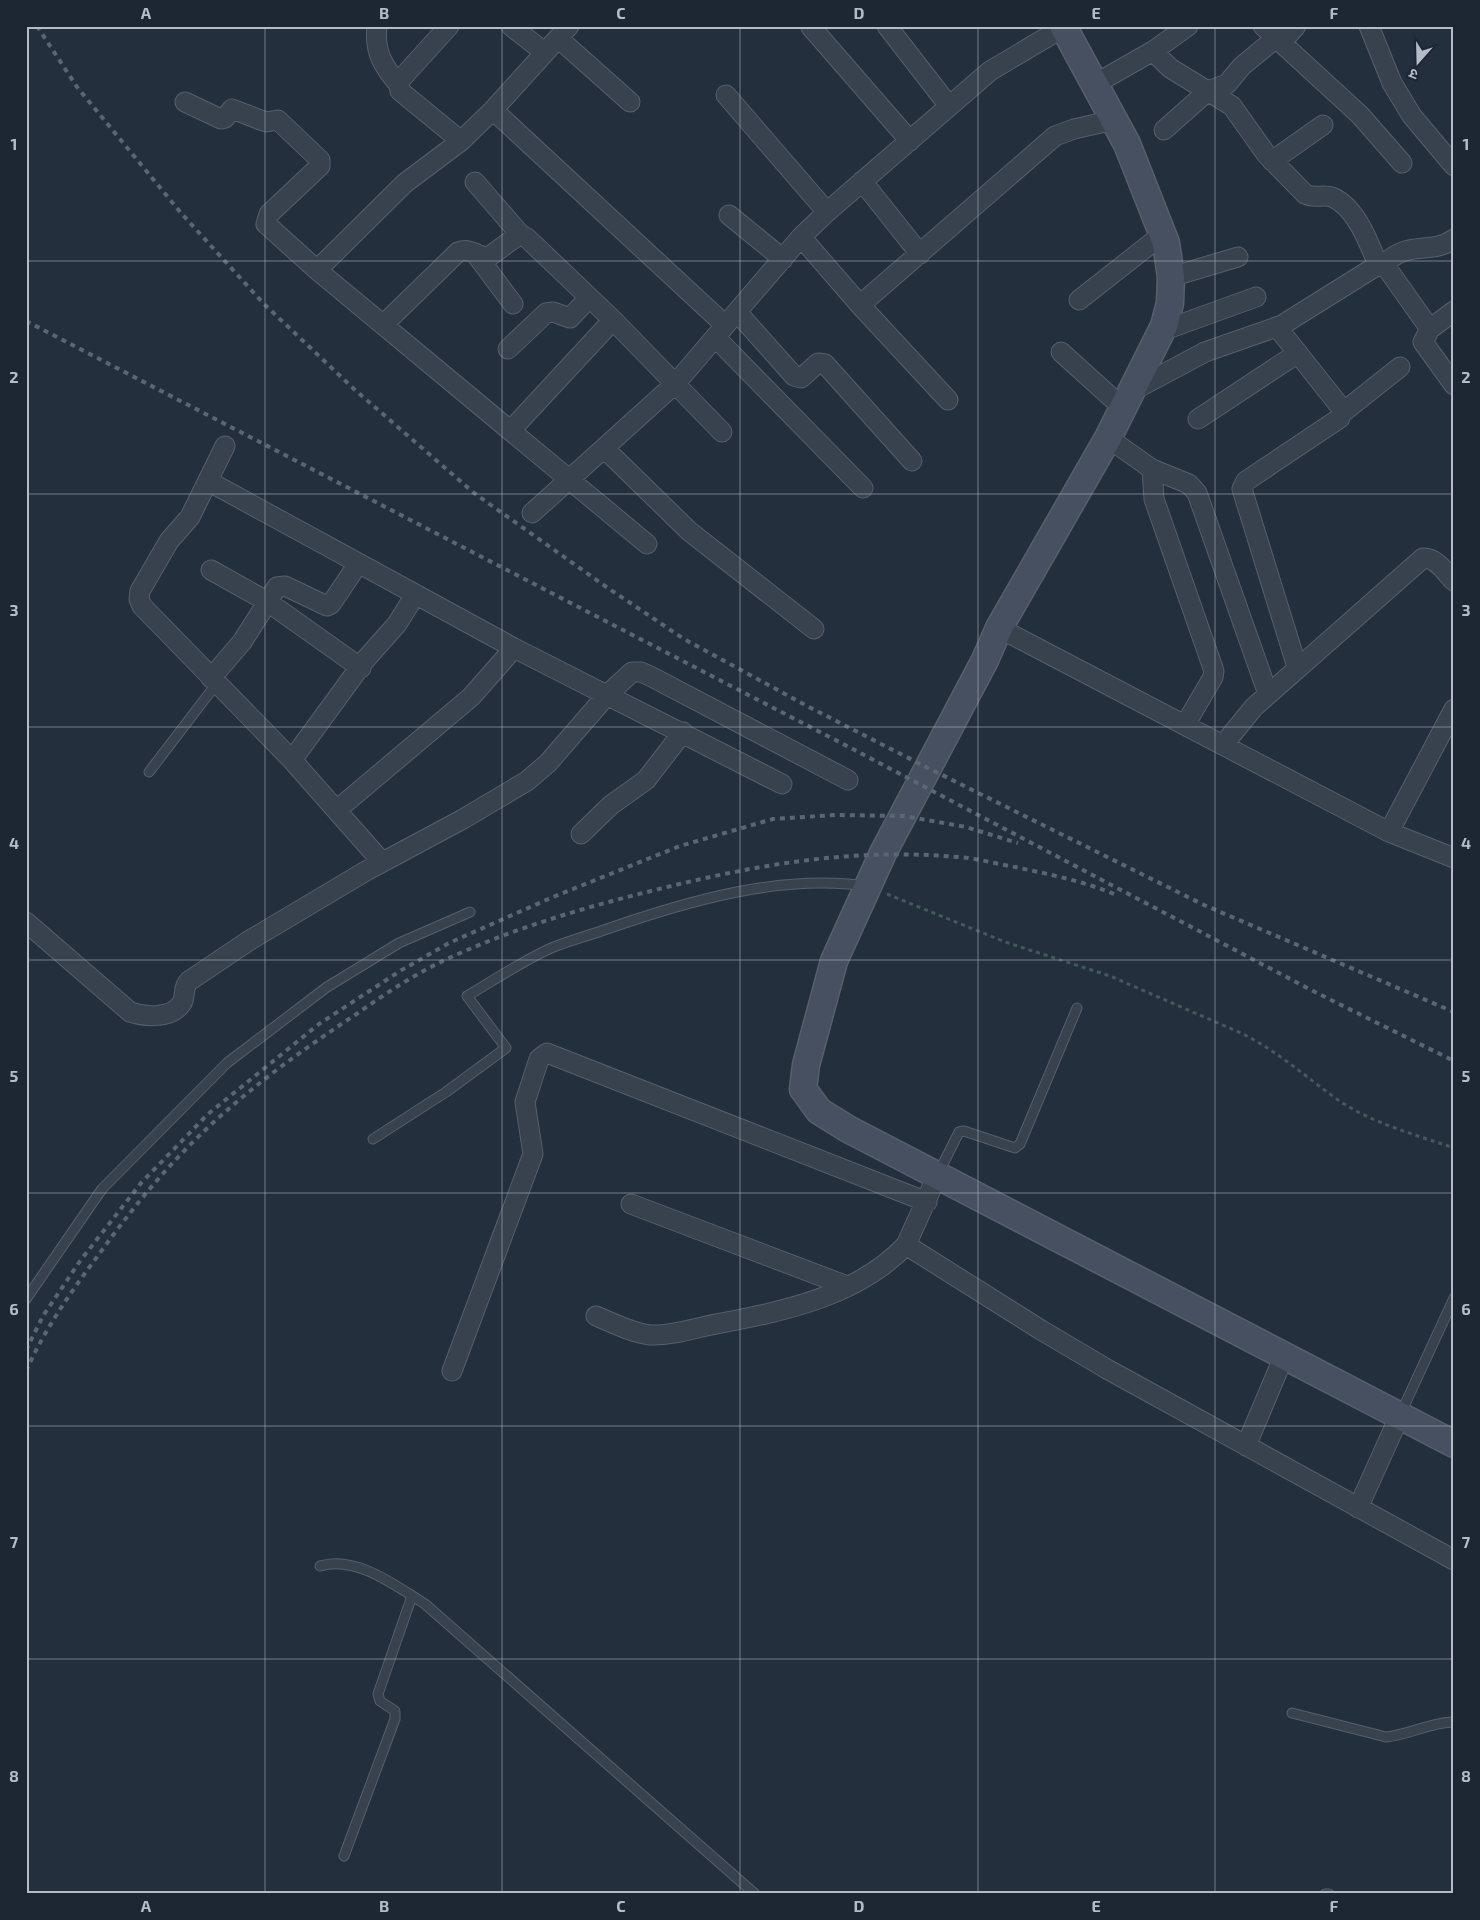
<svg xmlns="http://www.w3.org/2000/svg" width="1480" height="1920" font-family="'Exo 2','Noto Sans Devanagari',sans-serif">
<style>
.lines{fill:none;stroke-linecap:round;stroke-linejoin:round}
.lane-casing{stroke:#565f6c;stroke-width:11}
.street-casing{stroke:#565f6c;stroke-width:21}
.secondary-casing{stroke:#565f6c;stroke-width:29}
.path{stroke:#44595c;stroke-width:3;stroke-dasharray:4 4;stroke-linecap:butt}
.lane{stroke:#38414e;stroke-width:9}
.street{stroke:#38414e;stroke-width:19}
.secondary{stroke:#465061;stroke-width:26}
.rail{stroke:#5a6575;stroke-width:4;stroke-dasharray:5 5;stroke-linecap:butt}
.grid{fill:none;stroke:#b4bcc9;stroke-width:1;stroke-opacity:0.55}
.neatline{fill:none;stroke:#b4bcc9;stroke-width:2}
.grid-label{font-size:16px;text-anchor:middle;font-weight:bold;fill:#b4bcc9}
</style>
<rect width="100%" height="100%" fill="#242f3e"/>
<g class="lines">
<defs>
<path id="lane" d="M149 772 217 683
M373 1139 446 1092 506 1048 467 996C494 980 521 962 549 949 567 941 588 936 607 929 688 901 779 874 866 886
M938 1174 959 1132 964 1131 1015 1148 1020 1144 1077 1008
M26 1299 102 1189 227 1063 327 987 399 943 470 912
M1400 1415 1454 1298
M320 1566C356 1555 396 1586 425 1604L755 1894
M1292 1713 1386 1737C1409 1735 1431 1722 1454 1722
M344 1856 395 1719V1711L380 1701 378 1694 412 1596
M1325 1894H1329"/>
<path id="street" d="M377 26C374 52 383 66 399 85
M449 26 401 79 399 85 400 91 461 141
M511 26 544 52
M569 26 493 110 461 141 405 183 317 270 647 544
M887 26 949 106
M1263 26 1360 115 1402 163
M1369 26 1392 83 1412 116 1454 166
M811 27 910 141
M558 38 630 102
M1281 43 1296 26
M1153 51 1170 68 1232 106 1266 154 1305 194C1314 199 1323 194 1332 197 1356 207 1369 243 1378 265
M1095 84 1153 51 1188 26
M726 95 827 212
M185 102 221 119 225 118 232 109 266 122 278 120 320 160V166L269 214 266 224 317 270
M493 110 725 325
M1164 130 1208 91 1227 84 1242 66 1276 38
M1272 161 1323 125
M862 181 920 254
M475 182 520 234
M729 215 783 259
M801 237 860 305 948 400
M475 253 513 304
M1383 265C1411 238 1429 256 1454 239
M1171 277 1238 257
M1079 300 1163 234
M860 305 1055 136 1074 129 1114 120
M1454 311 1430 329 1423 342 1454 385
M737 312 794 376 801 378 818 363 825 364 912 461
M384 324 458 252C470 246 478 259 490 256L520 234 527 238 613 320 722 432
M1277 327 1342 409 1340 418 1246 481 1242 489 1297 667
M1162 331 1256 297
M715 337 863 488
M508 349 546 313 553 312 570 318 588 299
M1061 352 1124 409
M1132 391 1205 352 1282 325 1378 265 1386 267 1430 329
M1342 413 1400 367
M1198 419 1298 353
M511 430 613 320
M1108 438 1152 469 1189 484 1197 493 1268 694
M225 446 190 517 169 541 140 591 139 599 142 606 292 760 382 862
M605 449 689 531 814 629
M1152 469 1154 499 1214 671 1213 677 1185 725
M208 481 514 648 782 784
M532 513 676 383 801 237 827 212 990 71 1064 27
M211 570 268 602 361 668
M999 628 1389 832 1454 858
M211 678 242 642 277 587 285 586 327 606 331 604 358 564
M1223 745 1254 707 1423 558C1436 557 1445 572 1454 581
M292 760 365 660 397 624 415 595
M338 809 471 697 514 648
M1389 832 1454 709
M581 834 611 805 646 780 683 732
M26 922 130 1012C145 1017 172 1019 182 1003 186 996 182 988 189 981L250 940 366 871 463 819 527 781 548 763 607 695 632 672H641L652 677 848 780
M631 1204 847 1286
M906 1245 1041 1330 1107 1369 1454 1560
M596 1316C613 1323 632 1333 650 1335 670 1336 692 1329 711 1325 779 1312 856 1298 906 1245L938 1174
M452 1371 533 1154 525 1102 539 1059 547 1053 927 1202
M1246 1446 1284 1356
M1358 1508 1400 1415"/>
<path id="secondary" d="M1063 26 1127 144 1166 243 1171 277 1170 303 1164 326 1108 438 999 628 985 660 883 853 834 961 806 1065 803 1089 819 1111 848 1129 1454 1444"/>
</defs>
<!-- lane casing -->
<use href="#lane" class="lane-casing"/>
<!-- street casing -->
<use href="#street" class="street-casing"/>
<!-- secondary casing -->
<use href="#secondary" class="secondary-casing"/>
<!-- path -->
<path class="path" d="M887 894 1005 942 1110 976 1241 1033C1278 1051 1308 1079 1341 1102 1375 1124 1416 1135 1454 1148"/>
<!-- lane -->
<use href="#lane" class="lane"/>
<!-- street -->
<use href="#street" class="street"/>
<!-- secondary -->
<use href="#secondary" class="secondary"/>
<!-- rail -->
<path class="rail" d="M37 26 77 87 181 213 264 304 354 389 474 493 605 586 684 639 807 706 928 768 1204 905 1454 1012
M26 321 847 746 1315 992 1454 1061
M26 1350 43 1316 80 1261 141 1183 208 1114 319 1024 400 971 449 943 553 897 680 846 773 819 835 815 904 816 966 827 1018 843
M26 1371C44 1331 68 1296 94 1261 123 1221 153 1182 188 1147 238 1096 296 1054 355 1015 385 994 416 973 449 958 530 921 615 899 701 879 786 860 871 849 957 857 977 858 996 864 1015 867 1048 874 1083 881 1114 894"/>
</g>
<!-- grid -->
<path class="grid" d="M265 26V1894M502 26V1894M740 26V1894M978 26V1894M1215 26V1894M26 261H1454M26 494H1454M26 727H1454M26 960H1454M26 1193H1454M26 1426H1454M26 1659H1454"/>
<!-- border -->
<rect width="1480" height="1920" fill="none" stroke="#1d2633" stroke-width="55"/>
<!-- north arrow -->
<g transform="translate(1418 62) rotate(200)" stroke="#1d2633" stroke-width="4" paint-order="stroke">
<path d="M0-4L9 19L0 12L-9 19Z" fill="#b4bcc9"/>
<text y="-8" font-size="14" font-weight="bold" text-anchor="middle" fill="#b4bcc9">उ</text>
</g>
<rect x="28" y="28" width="1424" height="1864" class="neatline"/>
<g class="grid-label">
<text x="146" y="19">A</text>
<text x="384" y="19">B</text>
<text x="621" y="19">C</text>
<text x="859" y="19">D</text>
<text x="1096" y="19">E</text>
<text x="1334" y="19">F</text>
<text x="14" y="150">1</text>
<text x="1466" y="150">1</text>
<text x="14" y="383">2</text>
<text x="1466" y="383">2</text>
<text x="14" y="616">3</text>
<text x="1466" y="616">3</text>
<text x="14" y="849">4</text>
<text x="1466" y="849">4</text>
<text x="14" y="1082">5</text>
<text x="1466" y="1082">5</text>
<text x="14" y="1315">6</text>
<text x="1466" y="1315">6</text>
<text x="14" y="1548">7</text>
<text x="1466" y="1548">7</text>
<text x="14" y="1782">8</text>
<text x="1466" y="1782">8</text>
<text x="146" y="1912">A</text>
<text x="384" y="1912">B</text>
<text x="621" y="1912">C</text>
<text x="859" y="1912">D</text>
<text x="1096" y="1912">E</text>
<text x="1334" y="1912">F</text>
</g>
</svg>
